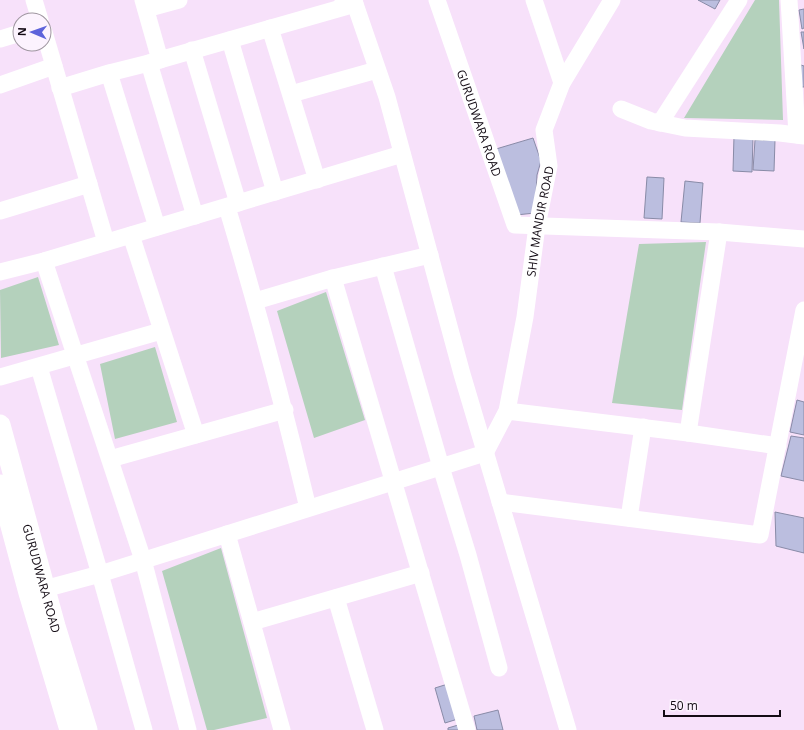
<svg xmlns="http://www.w3.org/2000/svg" width="804" height="730" font-family="'Open Sans',sans-serif">
<style>
.green{fill:#b4d1bc}
.building{fill:#bbbedf;stroke:#898ba7}
.lines{fill:none;stroke-linecap:round;stroke-linejoin:round}
.minor{stroke:#fff;stroke-width:17}
.tertiary{stroke:#fff;stroke-width:21}
.labels{text-anchor:middle;dominant-baseline:central;stroke-width:3.5;stroke-linejoin:round;paint-order:stroke}
.street-label{font-size:12px;fill:#130b14;stroke:#fcf3fe}
</style>
<rect width="100%" height="100%" fill="#f7e1fa"/>
<!-- green -->
<path class="green" d="M755 0H779L783 120 684 118Z
M706 242 682 410 612 403 639 244Z
M38 277 59 345 1 358 0 290Z
M326 292 365 420 314 438 277 311Z
M155 347 177 422 115 439 100 364Z
M221 548 267 718 214 730H207L162 571Z"/>
<!-- building -->
<path class="building" d="M698 0H720L715 9Z
M804 9V28L802 29 799 10Z
M801 32H804V49Z
M801 65 804 66V87H800Z
M734 136 753 137 752 172 733 171Z
M533 138 541 161 537 175 535 213 516 215 496 149Z
M755 140H775L774 171 753 170Z
M647 177 664 178 662 219 644 218Z
M685 181 703 183 700 223 681 222Z
M797 400 804 402V435L790 432Z
M791 436 804 438V481L781 476Z
M775 512 804 518V553L776 546Z
M451 683 461 718 445 723 435 688Z
M498 710 503 730H477L474 716Z
M465 723 467 730H448V728Z"/>
<g class="lines">
<!-- minor -->
<g class="minor">
<path d="M34 0 40 20"/>
<path d="M143 0 160 60"/>
<path d="M343 0 355 4 387 97 462 374 568 730"/>
<path id="s1" d="M437 0 515 225 719 232 804 239"/>
<path d="M534 0 562 83"/>
<path d="M789 0 797 135"/>
<path d="M146 9 179 0"/>
<path d="M270 28 317 180"/>
<path d="M44 32 106 242"/>
<path d="M0 39 20 33"/>
<path d="M230 40 275 192"/>
<path d="M192 50 238 203"/>
<path d="M149 63 195 216"/>
<path d="M109 73 157 227"/>
<path d="M0 85 54 66"/>
<path d="M60 88 109 73 149 63 355 4"/>
<path d="M291 94 377 70"/>
<path d="M621 109 651 121 685 128 780 133 804 136"/>
<path d="M660 123 739 0"/>
<path d="M227 207C257 307 284 407 308 508"/>
<path d="M0 211 89 184"/>
<path d="M131 235 196 435"/>
<path d="M44 261 143 560 188 730"/>
<path d="M383 266 441 467 468 555 499 668"/>
<path d="M0 272 44 261 402 154"/>
<path d="M333 278 467 730"/>
<path d="M255 301 333 278 430 255"/>
<path d="M39 367 100 574 144 730"/>
<path d="M0 377 161 331"/>
<path d="M507 411 688 433 778 446"/>
<path d="M688 433 719 232"/>
<path d="M110 459 285 410"/>
<path d="M500 502 760 535 804 310"/>
<path d="M629 518 643 427"/>
<path d="M227 534 282 730"/>
<path id="s2" d="M33 592 100 574 485 453 507 411 525 317 537 226 549 166 544 130 562 83 612 0"/>
<path d="M336 598 375 730"/>
<path d="M252 622 421 573"/>
</g>
<!-- tertiary -->
<g class="tertiary">
<path id="s3" d="M0 425 55 626 87 730"/>
<path d="M0 485 29 593 70 730"/>
</g>
</g>
<g class="labels">
<!-- street labels -->
<g class="street-label">
<text stroke="none"><textPath href="#s1" startOffset="130">GURUDWARA ROAD</textPath></text>
<text stroke="none"><textPath href="#s2" startOffset="713">SHIV MANDIR ROAD</textPath></text>
<text stroke="none"><textPath href="#s3" startOffset="159">GURUDWARA ROAD</textPath></text>
</g>
</g>
<!-- north arrow -->
<g transform="translate(32 32) rotate(272)"><circle r="19" fill="#fcf3fe" stroke="#9f96a0"/>
<path d="M0-3L7 15L0 10L-7 15Z" fill="#5d63db"/>
<text y="-6" font-size="11" font-weight="bold" text-anchor="middle" fill="#130b14">N</text>
</g>
<!-- scale -->
<path d="M664 710v6h116v-6" fill="none" stroke="#130b14" stroke-width="2"/>
<text x="670" y="710" font-size="12" fill="#130b14" stroke="#fcf3fe" stroke-width="3" paint-order="stroke">50 m</text>
</svg>
